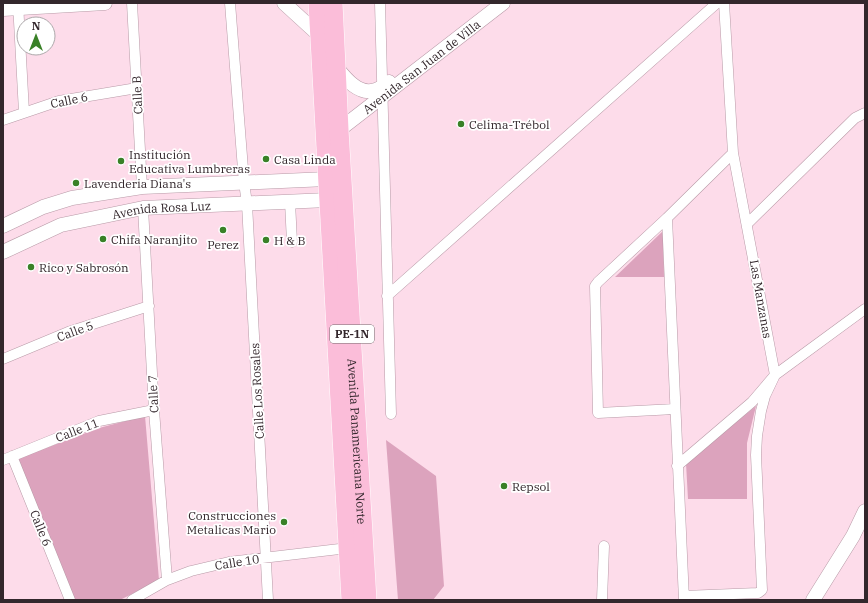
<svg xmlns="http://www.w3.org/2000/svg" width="868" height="603" font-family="'IBM Plex Serif',serif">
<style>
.green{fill:#dca3bd}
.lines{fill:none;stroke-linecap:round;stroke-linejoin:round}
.street-casing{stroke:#b89aa7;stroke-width:11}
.secondary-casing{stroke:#b89aa7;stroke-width:15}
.highway-casing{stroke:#fff;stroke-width:20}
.street{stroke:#fff;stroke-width:10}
.secondary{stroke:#fff;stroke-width:14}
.highway{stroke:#fbbdd9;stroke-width:19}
.poi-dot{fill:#398127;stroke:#fff;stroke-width:1.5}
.labels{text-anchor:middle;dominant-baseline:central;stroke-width:3.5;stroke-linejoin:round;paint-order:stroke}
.shield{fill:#fff;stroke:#70686b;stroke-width:1}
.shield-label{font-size:11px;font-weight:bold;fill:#33272c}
.street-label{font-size:12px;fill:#33272c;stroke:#fff}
.poi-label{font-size:12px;fill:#33272c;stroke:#fff;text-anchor:start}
</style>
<rect width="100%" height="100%" fill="#fddcea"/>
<!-- green -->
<path class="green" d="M663 231 664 277H615Z
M756 406 747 443V499H688L686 463Z
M145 416 159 580 120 600H74L17 459 99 428Z
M386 440 436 476 444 586 433 600H398Z"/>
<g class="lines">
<defs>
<path id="street" d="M18 3 24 112
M132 3 142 187
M230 3 244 182 247 204 268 600
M380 3 391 414
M3 120 59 101 137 88
M290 202 292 242
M143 208 154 410 167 580
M667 218 684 600
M747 224 855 118 865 113
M387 296 717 3
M3 359 68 332 149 306
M675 409 598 413 595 286 598 282 667 218 733 153
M12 456 70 600
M3 460 99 421 154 410
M677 466 752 402 775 375 865 309
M684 596 758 593 762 590 756 455 757 436 761 411 765 396 775 375 733 153 724 3
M132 600 167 580 191 571 229 562 348 548
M602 600 604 546"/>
<g id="secondary">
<path d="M284 3 319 35"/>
<path d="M3 9 105 3"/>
<path d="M336 67C345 78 359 96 375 90 380 89 385 85 389 82"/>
<path id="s1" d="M339 130 503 3"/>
<path d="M3 226 43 207 72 198 142 187 327 179"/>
<path id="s2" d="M3 252 61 225 143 208 328 200"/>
<path d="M813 600 853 536 865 511"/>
</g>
<g id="highway">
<path d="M318 3 351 600"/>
<path id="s3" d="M333 3 339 130 367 600"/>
</g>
</defs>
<!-- street casing -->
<use href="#street" class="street-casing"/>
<!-- secondary casing -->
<use href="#secondary" class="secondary-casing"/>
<!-- highway casing -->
<use href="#highway" class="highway-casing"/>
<!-- street -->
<use href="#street" class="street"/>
<!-- secondary -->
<use href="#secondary" class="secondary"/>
<!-- highway -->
<use href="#highway" class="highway"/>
</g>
<!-- markers -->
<g class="poi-dot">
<circle cx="461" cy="124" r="4"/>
<circle cx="266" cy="159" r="4"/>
<circle cx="121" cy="161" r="4"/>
<circle cx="76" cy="183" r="4"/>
<circle cx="223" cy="230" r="4"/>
<circle cx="103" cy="239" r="4"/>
<circle cx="266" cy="240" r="4"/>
<circle cx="31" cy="267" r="4"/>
<circle cx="504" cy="486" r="4"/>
<circle cx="284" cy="522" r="4"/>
</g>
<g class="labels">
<!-- shield labels -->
<rect class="shield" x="330" y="325" width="44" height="18" rx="3"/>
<g class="shield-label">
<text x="352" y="334">PE-1N</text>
</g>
<!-- street labels -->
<g class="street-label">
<text stroke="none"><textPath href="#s1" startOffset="104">Avenida San Juan de Villa</textPath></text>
<text transform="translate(137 95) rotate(-93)">Calle B</text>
<text transform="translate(69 100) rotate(-12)">Calle 6</text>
<text stroke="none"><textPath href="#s2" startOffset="166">Avenida Rosa Luz</textPath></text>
<text transform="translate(761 299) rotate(80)">Las Manzanas</text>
<text transform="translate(75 331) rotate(-20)">Calle 5</text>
<text transform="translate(257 391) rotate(-93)">Calle Los Rosales</text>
<text transform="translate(153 394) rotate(-93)">Calle 7</text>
<text transform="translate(77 430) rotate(-21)">Calle 11</text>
<text stroke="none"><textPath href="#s3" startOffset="439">Avenida Panamericana Norte</textPath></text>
<text transform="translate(41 528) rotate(68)">Calle 6</text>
<text transform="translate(237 562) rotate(-9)">Calle 10</text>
</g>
<!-- poi labels -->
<g class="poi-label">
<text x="469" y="124">Celima-Trébol</text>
<text x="129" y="154">Institución<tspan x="129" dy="14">Educativa Lumbreras</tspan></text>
<text x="274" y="159">Casa Linda</text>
<text x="84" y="183">Lavenderia Diana's</text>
<text x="111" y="239">Chifa Naranjito</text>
<text x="274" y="240">H &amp; B</text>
<text x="223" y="244" text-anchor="middle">Perez</text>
<text x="39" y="267">Rico y Sabrosón</text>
<text x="512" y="486">Repsol</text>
<text x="276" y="515" text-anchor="end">Construcciones<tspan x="276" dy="14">Metalicas Mario</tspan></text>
</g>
</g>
<!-- border -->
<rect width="868" height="603" fill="none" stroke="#33272c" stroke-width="8"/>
<!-- north arrow -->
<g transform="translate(36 36)"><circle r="19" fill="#ffffff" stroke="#ada9ab"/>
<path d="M0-3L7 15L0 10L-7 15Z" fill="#398127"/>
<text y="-6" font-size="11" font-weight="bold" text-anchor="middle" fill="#33272c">N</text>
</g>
</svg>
